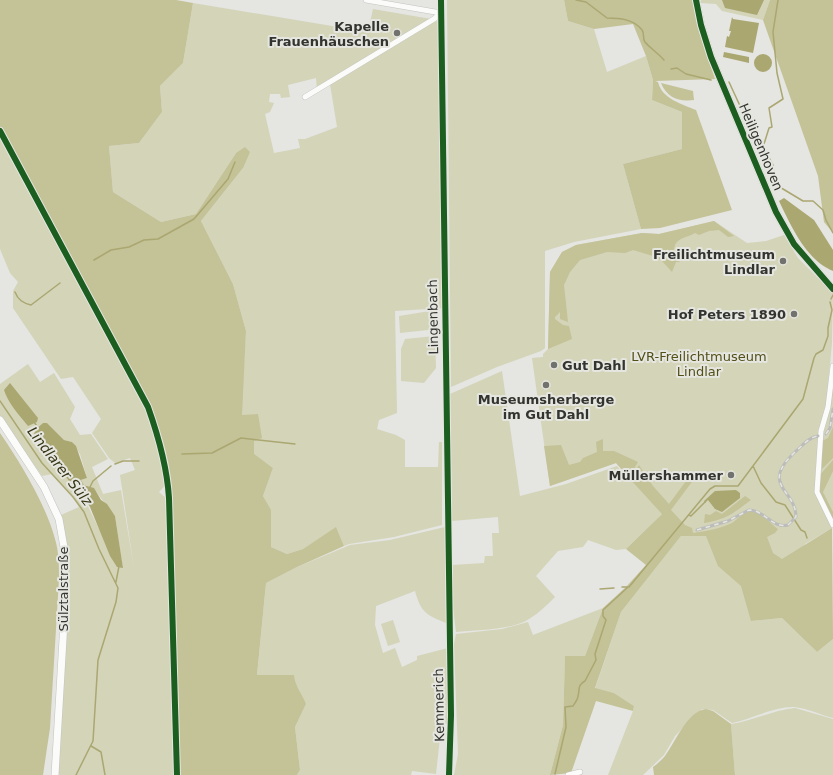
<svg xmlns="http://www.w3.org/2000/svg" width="833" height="775" font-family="'DejaVu Sans',sans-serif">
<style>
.green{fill:#d4d4b9;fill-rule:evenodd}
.forest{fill:#c4c297}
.water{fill:#aaa771}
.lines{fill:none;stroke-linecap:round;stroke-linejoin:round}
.stream{stroke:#aaa771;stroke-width:1.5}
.minor-casing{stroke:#c3c3c0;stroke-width:6}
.major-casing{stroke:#c3c3c0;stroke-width:8}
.minor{stroke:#fbfbfa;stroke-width:5}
.major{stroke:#fbfbfa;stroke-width:7}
.rail-casing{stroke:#bcbcbb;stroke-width:3}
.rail{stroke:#e6e6e0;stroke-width:1.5;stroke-dasharray:4.5;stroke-linecap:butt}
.cycleway-casing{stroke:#e6e6e0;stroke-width:8}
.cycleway{stroke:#1b5e20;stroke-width:6}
.poi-dot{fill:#71716e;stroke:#e6e6e0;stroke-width:1.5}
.labels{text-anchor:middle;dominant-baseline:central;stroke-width:4;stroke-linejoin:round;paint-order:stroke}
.poi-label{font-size:13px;font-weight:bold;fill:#333330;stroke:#e6e6e0;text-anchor:end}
.street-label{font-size:13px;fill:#333330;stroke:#e6e6e0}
.park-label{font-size:13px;fill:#535018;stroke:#e6e6e0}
.water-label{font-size:14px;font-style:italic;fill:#373514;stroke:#e6e6e0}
</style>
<rect width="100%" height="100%" fill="#e5e5e1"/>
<!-- green -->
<path class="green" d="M447 0H564L568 21 594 29 607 72 646 56 653 80 652 100 682 112V149L623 164 641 229 574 242 545 251V348L541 351 497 367 451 387Z
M701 0H770L763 20 722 11 716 4 701 3Z
M193 3 368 32 373 9 431 19 317 90 316 78 288 85 290 97 281 98 280 94H270L269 102 274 103 270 112 265 114 274 153 300 148 298 139H305L337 127 330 84 434 20 438 22 443 308 395 311 397 413 379 420 377 429 396 435 405 440V467H438L439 442H442V525L394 537 349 544 344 546 336 528 303 549 287 554 271 547V511L263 496 273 468 253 454 254 441 241 416 246 331 233 284 201 221 243 168 236 153 196 214 161 222 113 192 109 146 139 143 162 112 160 86 183 63Z
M0 133 146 406C152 421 169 468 166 482 165 486 162 489 159 492L168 500 170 529 176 775H58L67 623 69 554 61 515 79 507 73 497 52 474 42 476 0 417V384L28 364 40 382 54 373 75 407 70 419 80 435 91 434 108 459 92 467 103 494 121 490 134 568 120 475 135 470 130 458 115 463 109 458 92 433 101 419 73 377 61 379 13 308V291L18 282 10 273 0 249ZM43 423H47L64 440 72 442 80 454 87 478 74 481H69L34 434 36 429ZM93 488 115 516 123 569 99 529 81 492Z
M714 221 747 243 766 241 784 235 798 258 833 293 832 343 826 406 819 433 815 477V492L832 528 805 544 751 621 782 618 817 652 833 639V718C821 715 807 708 794 707 776 706 751 719 732 723L713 710 702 709 675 736 664 755 643 775H608L633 711 634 706 614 693 595 689 621 612 681 536 662 514 626 549 616 550 588 540 583 547 558 551 536 576 555 597C547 605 539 613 529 619 513 630 476 630 456 632L453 608 452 565 484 563 485 556H493L492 533H499L498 517 452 521 450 394 502 371 520 496 566 484 617 466 628 479 629 477 616 463 550 486 532 358 543 357V354L548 349 550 272 562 252 576 245 642 233 659 234Z
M436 310 437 329 400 333 399 316Z
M435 336 436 368 424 383 401 381V349L405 339Z
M833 376V522L818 477 821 468 822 441Z
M445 527 446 623C427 615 421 613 415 591L376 606 375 625 383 653 395 648 402 667 417 660V656L448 648 449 724H443L442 727 436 726 435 735 440 738 436 774 412 771 411 775H297L300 770 295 727 306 704C296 679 282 682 257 676L266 583 297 567 350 545 390 540Z
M603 608 585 656H565L563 725 550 775H454L458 754 454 644 456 634 502 629 528 622 533 635Z
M393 620 400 642 388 646 381 624Z
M795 708 833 719V775H735L731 724C753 721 773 710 795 708Z"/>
<!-- forest -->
<path class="forest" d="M0 0H176L193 3 183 63 160 86 162 112 139 143 109 146 113 192 161 222 196 214 236 153 245 147 250 152 243 168 201 221 233 284 246 331 242 415 258 414 262 438 254 441V454L273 468 263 496 271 510V547L287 554 303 549 336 527 344 546 297 567 266 583 257 675H294C295 687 302 693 306 704L295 727 300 770 297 775H178L171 502 172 489 169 484 160 437 148 405 0 129Z
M564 0H693L708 58 715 79 655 81 658 82C662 99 682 104 696 110L732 210 660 228 641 229 623 164 682 149V112L652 100 653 80 646 56 633 24 594 29 568 21Z
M770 0H833V233L824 222 818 176 763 20Z
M661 83 693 91 694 100C679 102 667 98 661 83Z
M714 221 734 236 728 237 719 230 709 231 699 235 695 233C689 237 679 237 675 245 674 248 674 251 672 254L680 262H676L672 272 662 261 653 256 633 250 625 253 607 252 580 260 570 272 564 285 568 322 560 319V312L555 317V319L563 325 569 326 572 339 548 349 550 272 562 252 576 245 642 233 659 234Z
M833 427V458L822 469V441L828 438Z
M0 433C20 462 46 505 55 539 59 552 59 565 59 579L50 728 43 775H0Z
M603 439V451H614L638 462 629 478 616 463 550 486 544 446 561 445 569 465 580 462 583 458 597 452 596 442Z
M833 460V471L823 492 833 512V522L819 491 818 477Z
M639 465 653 486 669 504 689 477 697 471V475L671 510 685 525 692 528 693 533C706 531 720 529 732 523 739 518 744 510 753 511 761 512 771 524 778 529L775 533 767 537 773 553 782 559 832 528 833 639 817 652 782 618 751 621 741 586 718 566 706 536H681L621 612 595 688 614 693 634 706 633 711 596 701 571 773 550 775 563 725 565 656H585L603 608 626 587 646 565 626 549 662 514 630 479Z
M745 496 751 500C734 513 725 520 704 523L705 514 710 515 716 511 722 514Z
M706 709 713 711 731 724 735 775H654L653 767C657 764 662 760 665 756 675 743 687 711 706 709Z"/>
<!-- water -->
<path class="water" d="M722 0H764L757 15 725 8Z
M732 17 733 19 759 23 753 53 725 47 727 36 729 37 731 31H729Z
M724 52 749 57V63L723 57Z
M754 63a9 9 0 1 1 18 0a9 9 0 1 1-18 0Z
M784 198 814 220 833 250V271C806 260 791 226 779 201Z
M10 383 38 418 37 422 28 426C19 415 8 403 4 390Z
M43 423H47L64 440 72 442 76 446 87 478 74 482 69 481 34 434 36 429Z
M83 485 94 488 101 500 107 504 115 516 123 568 117 567 110 556 90 507 81 492Z
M736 490 740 493V498L722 512 715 509 708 500 705 503 704 501 715 491Z"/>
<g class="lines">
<!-- stream -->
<path class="stream" d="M576 0 586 2 607 18C619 18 634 19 642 30 645 34 642 38 645 42 650 48 658 53 664 60
M778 0 773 32 777 73 783 99 769 108 772 127 769 128 764 144 765 150 773 165 774 176 778 186 803 201H813L823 210 826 220 833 233
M671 69 677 68 686 74 711 80
M729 82 741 108
M754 129 759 143 764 149
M94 260 111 250 129 247 144 240 158 239 194 219 228 179 235 162
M15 292C18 300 23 303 31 305L60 283
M831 299 833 295
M0 401 42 463 73 497 84 512 99 549 118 588 116 602 98 660 93 741 76 775
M34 422 39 429
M182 454 212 453 241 438 295 444
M115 464 123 461H139
M753 466 761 483 776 502 785 505 801 530 805 532 807 538
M79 478 83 485
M90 487 93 481 111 466
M689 515 691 516 705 502
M116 582 119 566
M622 587H629L710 489 715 486H738L803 399 814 358 816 354 823 350 828 336V328L832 310 830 302
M600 589 614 588
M91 746 101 752 105 775
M555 774 566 727 565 707 573 706C575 703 578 699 578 696 580 690 577 685 585 681L596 660 595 654 606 620 603 616V610L627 588"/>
<defs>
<path id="minor" d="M366 0 441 13
M441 0 451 715 449 775
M305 97 434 19 441 13
M833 366 828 407 821 431 817 492 833 525
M568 775 580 772"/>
<path id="major" d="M696 0 701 25 711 57 776 212 794 244 833 289
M0 420 44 487 59 519 65 553 64 622 55 775"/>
</defs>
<!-- minor casing -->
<use href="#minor" class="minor-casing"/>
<!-- major casing -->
<use href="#major" class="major-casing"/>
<!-- minor -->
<use href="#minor" class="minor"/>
<!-- major -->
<use href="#major" class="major"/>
<defs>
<path id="rail" d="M826 434 830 428 833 409
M697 530 728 521 749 510C764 510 773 529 788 525L796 517C796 489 759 486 795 452 802 446 809 437 818 436"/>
</defs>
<!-- rail casing -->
<use href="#rail" class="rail-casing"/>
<!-- rail -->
<use href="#rail" class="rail"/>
<defs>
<path id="cycleway" d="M441 0 451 715 449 775
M696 0 701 25 711 57 776 212 794 244 833 289
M0 131 148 407C159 438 167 466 169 498L177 775"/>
</defs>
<!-- cycleway casing -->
<use href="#cycleway" class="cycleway-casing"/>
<!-- cycleway -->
<use href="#cycleway" class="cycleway"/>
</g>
<!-- markers -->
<g class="poi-dot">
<circle cx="397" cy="33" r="4"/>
<circle cx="783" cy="261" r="4"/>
<circle cx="794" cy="314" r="4"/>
<circle cx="554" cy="365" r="4"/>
<circle cx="546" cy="385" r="4"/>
<circle cx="731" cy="475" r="4"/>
</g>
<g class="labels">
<!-- poi labels -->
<g class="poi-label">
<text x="389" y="26">Kapelle<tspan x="389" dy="15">Frauenhäuschen</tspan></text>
<text x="775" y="254">Freilichtmuseum<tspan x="775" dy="15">Lindlar</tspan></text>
<text x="786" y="314">Hof Peters 1890</text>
<text x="562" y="365" text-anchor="start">Gut Dahl</text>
<text x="546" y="399" text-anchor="middle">Museumsherberge<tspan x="546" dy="15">im Gut Dahl</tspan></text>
<text x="723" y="475">Müllershammer</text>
</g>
<!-- street labels -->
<g class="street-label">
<text transform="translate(761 147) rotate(67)">Heiligenhoven</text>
<text transform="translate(433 317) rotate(-91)">Lingenbach</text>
<text transform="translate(63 589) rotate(-90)">Sülztalstraße</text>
<text transform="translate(439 705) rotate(-91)">Kemmerich</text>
</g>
<!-- park labels -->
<g class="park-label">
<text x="699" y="356">LVR-Freilichtmuseum<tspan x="699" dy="15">Lindlar</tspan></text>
</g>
<!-- water labels -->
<g class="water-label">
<text transform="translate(60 466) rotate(52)">Lindlarer Sülz</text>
</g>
</g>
</svg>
